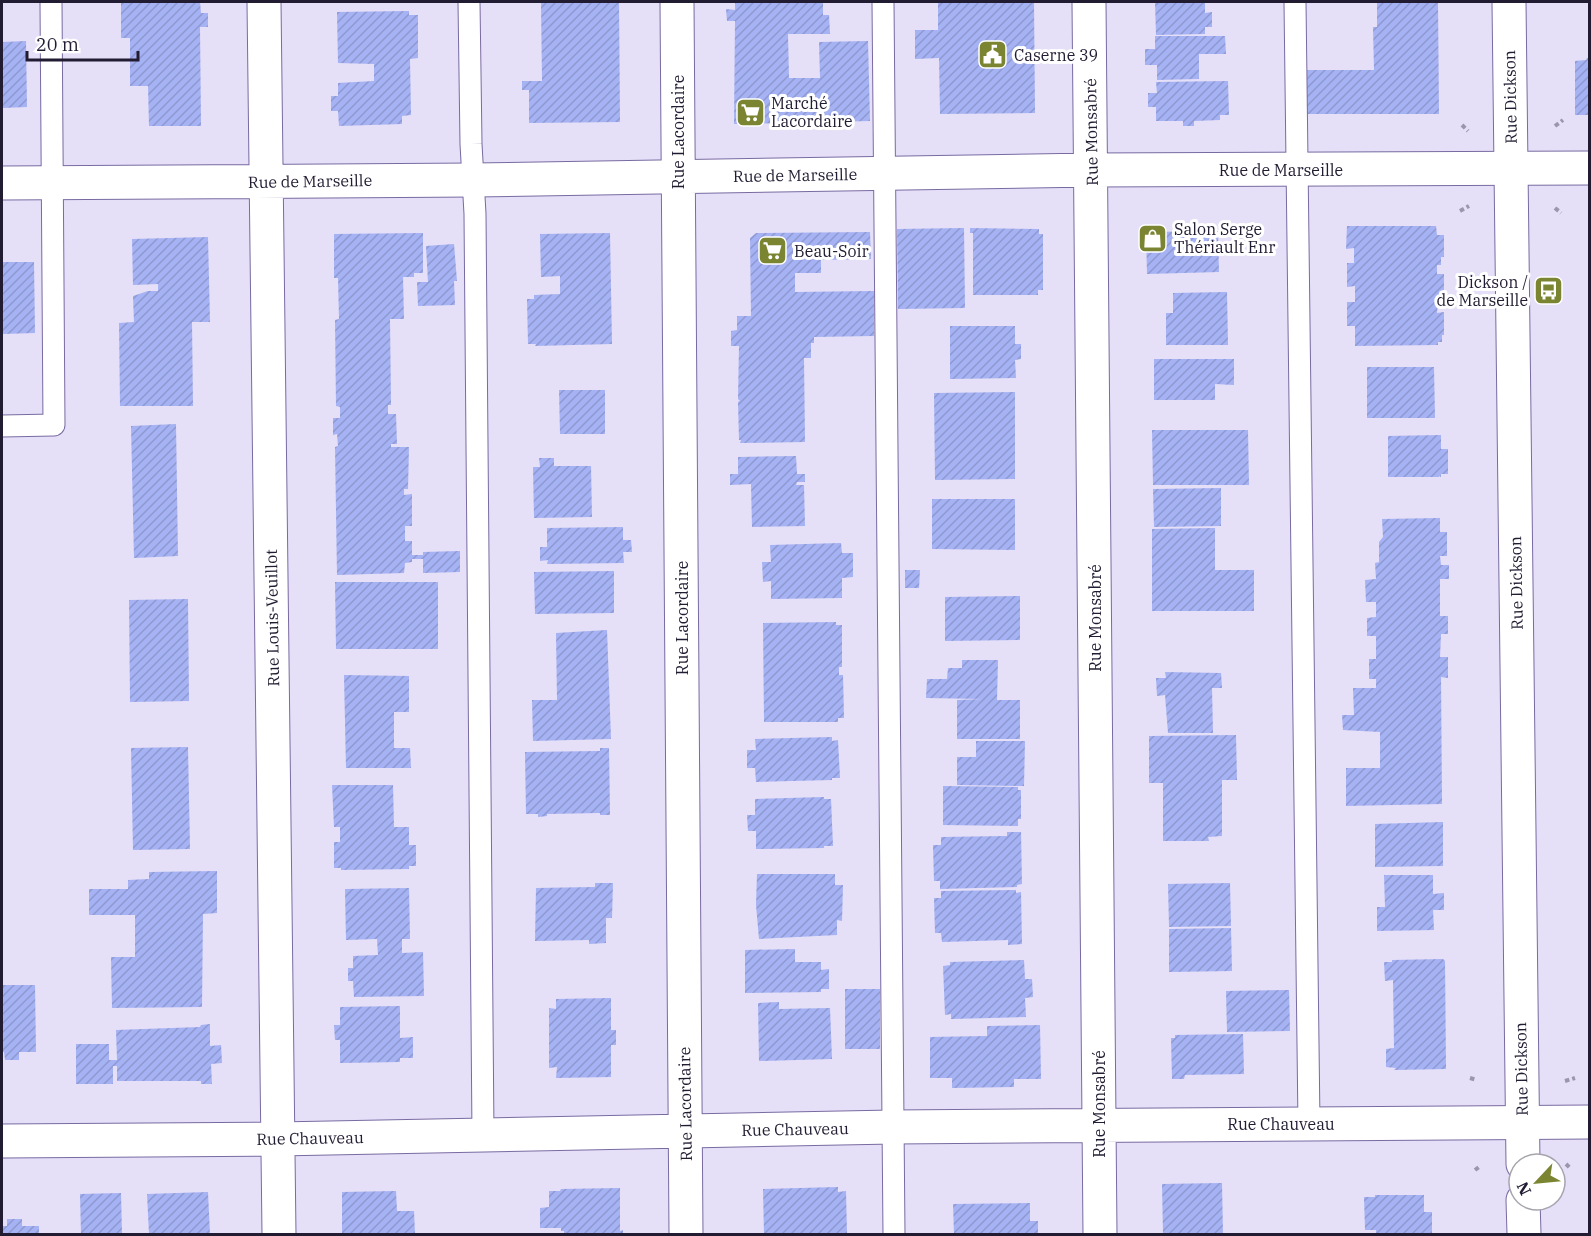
<svg xmlns="http://www.w3.org/2000/svg" width="1591" height="1236" font-family="'IBM Plex Serif',serif">
<style>
.building{fill:url(#building-hatch)}
.lines{fill:none;stroke-linecap:round;stroke-linejoin:round}
.lane-casing{stroke:#796ba1;stroke-width:23}
.street-casing{stroke:#796ba1;stroke-width:35}
.secondary-casing{stroke:#796ba1;stroke-width:35}
.path{stroke:#9b95ad;stroke-width:4;stroke-dasharray:4.5 3;stroke-linecap:butt}
.lane{stroke:#fff;stroke-width:21}
.street{stroke:#fff;stroke-width:33}
.secondary{stroke:#fff;stroke-width:33}
.labels{text-anchor:middle;dominant-baseline:central;stroke-width:6;stroke-linejoin:round;paint-order:stroke}
.poi-label{font-size:16px;fill:#221c32;stroke:#fff;text-anchor:start}
.street-label{font-size:16px;fill:#221c32;stroke:#fff}
</style>
<defs>
<pattern id="building-hatch" width="6" height="6" patternUnits="userSpaceOnUse" patternTransform="scale(1.5)"><rect width="6" height="6" fill="#a5b2f3"/><path d="M-1 1l2-2M0 6l6-6M5 7l2-2" fill="none" stroke="#8e98d1"/></pattern>
</defs>
<rect width="100%" height="100%" fill="#e5dff8"/>
<!-- building -->
<path class="building" d="M129 2H200L201 13H208V27H200L201 126H149L148 86H130V38H121V3Z
M541 2H619L620 122 529 123V90H522V81H542Z
M735 2H823V15H829L830 34H788L789 78H820L819 42 868 41 870 121 734 124 735 21H727L726 9 735 10Z
M938 2H1034L1035 113 940 114 939 58 915 59V30H938Z
M1155 2H1205V13L1212 12V27H1205V34L1156 35Z
M1377 2H1438L1439 114H1306V70H1374L1373 27H1377Z
M409 11V15H418V58L410 59 411 115 402 116V124L339 126 338 111H331V96H338V83L374 81V64L338 63 337 12Z
M1155 36H1225L1226 54H1199V79L1157 80V65H1145V49H1155Z
M26 41 27 107 2 108V42Z
M1587 58H1590V115H1575V61L1586 60Z
M1228 81 1229 115H1220V120L1194 121V126H1183V121H1156V107H1148V93H1157L1156 82Z
M1347 226H1436L1437 235H1444V257H1441V265H1437V274H1444V296H1441V303L1438 304 1437 313 1444 312V335H1442V342H1438V345L1355 346V326H1347V302H1355V286L1347 287V263H1354V248L1346 249Z
M964 228 965 308 898 309 897 229Z
M970 228 1039 229V234H1043V290H1038V295H973V233H970Z
M1218 231 1219 272 1147 274 1146 232Z
M870 232 871 259 821 260V273H795V292L874 291V336L814 337V343H811V358H804L805 442 740 443 741 440H739L738 402 740 401 738 399 739 346H731V331L737 330V316H751L750 238 756 233Z
M423 233V273H414V277H403L404 319H390L391 405H388V414H396L397 444H391V447H409L408 489H404V495L412 494V526H405V541H412V555H423V552L460 551V572L423 573V559H412V562L405 563 404 573 337 575 335 447 338 446 337 434 333 435V418H340V407L336 406 335 320 339 319 338 278H334V234Z
M610 233 612 344 535 346 536 344H528L527 299H534V295L560 294V276L541 277 540 234Z
M208 237 210 322H192L193 406H120L119 323 134 322 133 296 148 291H158V284L133 285 132 239Z
M454 244 457 281H454L455 305 418 306 417 282H428L426 246Z
M2 262H34L35 333 2 334Z
M1227 292 1228 345H1166V313H1173V293Z
M950 326H1015V344H1021V359L1015 360 1016 378 950 379Z
M1154 359H1234V385L1215 384V400H1154Z
M1367 367H1434L1435 418H1367Z
M559 390H605V434H560Z
M1015 392V479L935 480 934 393Z
M176 424 178 556 134 558 131 426Z
M1152 430H1248L1249 485H1153Z
M1441 435V449H1448V474H1441V477L1439 476V477H1388V436Z
M796 456 797 474H805V482H797L796 485H804L805 526 752 527 751 484 730 485V474H738V457Z
M539 458H554V466H591L592 517 534 518 533 467H540Z
M1221 488V526L1154 527 1153 489Z
M932 499H1015V550L932 549Z
M1440 518V532H1447V556H1440L1441 565H1449V579H1440V616H1448V634H1441L1440 657H1448V678L1441 677 1442 804 1346 806V768H1380V732L1343 730 1342 715H1354L1353 688H1376V679H1369V659H1376V636H1367V618L1376 617V602H1366L1365 580 1376 579 1375 563 1379 562V542L1383 537 1382 519Z
M623 527V540H631L632 552H623L624 563 547 564 548 560 540 561V547H547V528Z
M1215 528V570H1254V611H1152V529Z
M841 543 842 553H853V577L842 578V598L771 599V581L763 582 762 562H771L770 545Z
M905 570H920L919 588H905Z
M614 571V613L535 614 534 572Z
M335 582H438V649H336Z
M1020 596V640L945 641V597Z
M188 599 189 701 130 702 129 600Z
M836 622V625H842V667H839V675H843L844 718H838V722H764L763 623Z
M607 630 611 739 533 741 532 700H557L556 633Z
M962 660H998L997 700H1020V739H957V700L983 699 926 698 927 679H947L948 668H962Z
M1165 672 1221 673 1222 688H1212L1213 733H1168L1165 695 1157 696 1156 678H1166Z
M344 675 409 676V712H394V748H410L411 768H346Z
M1236 735 1237 780H1222V836L1208 837 1209 841H1163V783H1149V736Z
M832 737V741L838 740 840 778H832V780L756 782 755 768H747V750H756L755 739Z
M976 741H1025L1024 786 957 785V757H976Z
M188 747 190 849 133 850 131 748Z
M600 748H609L610 815H600V813L547 814V816L538 817V814H526L525 752 600 751Z
M332 785H393L394 827H409V845H416V866H409V869L341 870V868H334V842H340V827H334Z
M943 786 1018 787V790H1021V819H1018V826L943 825Z
M824 797V799H831L833 846H824V848L756 849V831H748L747 815H755V799Z
M1443 822V866L1375 867V824Z
M1007 832H1021L1022 884 1017 885V887L940 889V881H934L933 845H941V837L1007 836Z
M217 871V913L203 914 202 1007 112 1008 111 957H135V915H89V889H128V880L149 879V872Z
M757 874H835V885H843L842 921 837 920V935L759 939 756 905Z
M1384 875H1433V894L1444 893V910H1433L1434 930 1377 931V907H1385Z
M595 883H613L612 918H606V943L589 944V940L535 941 536 888 595 887Z
M1230 883 1231 926 1169 927 1168 884Z
M409 888 410 939H402V953L423 952 424 996 354 997 353 981H348V968H353V956L378 955 377 939 346 940 345 889Z
M1016 890V893L1021 892 1022 944 1008 945V940L942 942 941 933H935L934 898H941V891Z
M1231 928 1232 971 1169 972V929Z
M795 949V962H821V970L829 969V989H821V992L745 993V950Z
M1443 959 1445 961 1446 1069 1394 1070 1396 1068 1386 1067V1049L1394 1048 1393 980 1385 981 1384 962H1392V960Z
M1024 960 1025 979H1032L1033 997 1025 998 1026 1017 951 1019V1014L945 1015 943 966 950 965V962Z
M2 985H35L36 1052H19V1060H5L4 1052H2Z
M845 989H880V1049H845Z
M1289 990 1290 1031 1227 1032 1226 991Z
M611 998V1030H616V1045H611V1077L556 1078 557 1067 549 1068V1008L556 1009V999Z
M779 1002V1009L830 1008 832 1059 759 1061 758 1003Z
M400 1006V1038L413 1037V1058H400V1062L340 1063V1040H335L334 1025H340V1007Z
M210 1024V1046L221 1045 222 1063 211 1064 212 1084H201V1081H117V1066H113V1084H76V1044H109V1060H117L116 1030 200 1027 201 1025Z
M1040 1025 1041 1079H1014V1087L952 1088V1078H930V1037L987 1036V1026Z
M1243 1034 1244 1074 1185 1075 1184 1079H1172L1171 1038H1175V1035Z
M1222 1183 1223 1234H1163L1162 1184Z
M838 1187V1192L846 1191 847 1234H764L763 1189Z
M620 1188V1231L623 1230V1234H564V1231H561V1228H540V1208L549 1207V1191H560L561 1189Z
M396 1191 397 1211H414L415 1234H342V1192Z
M208 1192 210 1234H149L147 1194Z
M121 1193 122 1234H81L80 1194Z
M1375 1195H1424V1212H1432V1234H1376V1230H1365L1364 1197H1375Z
M1030 1203V1221H1038V1234H954L953 1204Z
M7 1219H22V1226H39V1234H2V1226H7Z"/>
<g class="lines">
<defs>
<path id="lane" d="M469 2 471 144 475 214 483 1134
M883 2 894 1234
M1295 2 1309 1124
M2 426 54 425 51 2"/>
<path id="street" d="M264 2 279 1234
M677 2 686 1234
M1089 2 1100 1234
M2 183 473 180 1092 170 1590 168
M2 1141 278 1139 893 1127 1590 1122"/>
<path id="secondary" d="M1509 2 1523 1164
M1523 1200 1524 1234"/>
</defs>
<!-- lane casing -->
<use href="#lane" class="lane-casing"/>
<!-- street casing -->
<use href="#street" class="street-casing"/>
<!-- secondary casing -->
<use href="#secondary" class="secondary-casing"/>
<!-- path -->
<path class="path" d="M1462 125 1468 131
M1555 126 1563 120
M1555 208 1561 213
M1460 211 1469 206
M1470 1078 1477 1080
M1565 1081 1575 1078
M1566 1164 1570 1168
M1475 1170 1479 1167"/>
<!-- lane -->
<use href="#lane" class="lane"/>
<!-- street -->
<use href="#street" class="street"/>
<!-- secondary -->
<use href="#secondary" class="secondary"/>
</g>
<!-- icons -->
<defs>
<symbol id="civic-square" viewBox="-11 -11 22 22"><rect x="-9" y="-9" width="18" height="18" rx="4" fill="#7b8531" stroke="#fff"/><path d="M-.6-6.5H3V-4.5H.6V-3L4-1V1h2V6H-6V1h2V-1L-.6-3ZM-1.2 2.5V6h2.4V2.5Z" fill="#fff"/></symbol>
<symbol id="supermarket-square" viewBox="-11 -11 22 22"><rect x="-9" y="-9" width="18" height="18" rx="4" fill="#7b8531" stroke="#fff"/><path d="M-6-5.5h2.5l.6 2H6L4.5 2H-2.5L-4.4-4H-6ZM-1.5 3.2a1.3 1.3 0 1 0 .1 0ZM3 3.2a1.3 1.3 0 1 0 .1 0Z" fill="#fff"/></symbol>
<symbol id="shop-square" viewBox="-11 -11 22 22"><rect x="-9" y="-9" width="18" height="18" rx="4" fill="#7b8531" stroke="#fff"/><path d="M-5-2.5h2.3a2.7 3.5 0 0 1 5.4 0H5L5.5 6h-11ZM-1.5-2.5h3a1.5 2.3 0 0 0-3 0Z" fill="#fff"/></symbol>
<symbol id="bus-square" viewBox="-11 -11 22 22"><rect x="-9" y="-9" width="18" height="18" rx="4" fill="#7b8531" stroke="#fff"/><path d="M-5-6H5V4H4V6H2V4H-2V6H-4V4H-5ZM-3.5-4V0h7V-4ZM-3.5 1.2v1.5H-2V1.2ZM2 1.2v1.5H3.5V1.2Z" fill="#fff"/></symbol>
</defs>
<g fill-rule="evenodd">
<use href="#civic-square" x="976" y="38" width="33" height="33"/>
<use href="#supermarket-square" x="734" y="96" width="33" height="33"/>
<use href="#shop-square" x="1136" y="222" width="33" height="33"/>
<use href="#supermarket-square" x="756" y="234" width="33" height="33"/>
<use href="#bus-square" x="1532" y="274" width="33" height="33"/>
</g>
<g class="labels">
<!-- poi labels -->
<g class="poi-label">
<text x="1014" y="55">Caserne 39</text>
<text x="771" y="103">Marché<tspan x="771" dy="18">Lacordaire</tspan></text>
<text x="1174" y="229">Salon Serge<tspan x="1174" dy="18">Thériault Enr</tspan></text>
<text x="794" y="251">Beau-Soir</text>
<text x="1528" y="282" text-anchor="end">Dickson /<tspan x="1528" dy="18">de Marseille</tspan></text>
</g>
<!-- street labels -->
<g class="street-label">
<text transform="translate(1510 97) rotate(-91)">Rue Dickson</text>
<text transform="translate(678 132) rotate(-90)">Rue Lacordaire</text>
<text transform="translate(1091 132) rotate(-91)">Rue Monsabré</text>
<text x="1281" y="170">Rue de Marseille</text>
<text transform="translate(795 175) rotate(-1)">Rue de Marseille</text>
<text transform="translate(310 181) rotate(-1)">Rue de Marseille</text>
<text transform="translate(1516 583) rotate(-91)">Rue Dickson</text>
<text transform="translate(272 618) rotate(-91)">Rue Louis-Veuillot</text>
<text transform="translate(682 618) rotate(-90)">Rue Lacordaire</text>
<text transform="translate(1095 618) rotate(-90)">Rue Monsabré</text>
<text transform="translate(1521 1069) rotate(-91)">Rue Dickson</text>
<text transform="translate(685 1104) rotate(-91)">Rue Lacordaire</text>
<text transform="translate(1099 1104) rotate(-90)">Rue Monsabré</text>
<text x="1281" y="1124">Rue Chauveau</text>
<text transform="translate(795 1129) rotate(-1)">Rue Chauveau</text>
<text transform="translate(310 1138) rotate(-1)">Rue Chauveau</text>
</g>
</g>
<!-- border -->
<rect width="1591" height="1236" fill="none" stroke="#221c32" stroke-width="6"/>
<!-- north arrow -->
<g transform="translate(1537 1182) rotate(244)"><circle r="28" fill="#ffffff" stroke="#a7a4ad" stroke-width="1.5"/>
<path d="M0-4.5L10 22L0 15L-10 22Z" fill="#7b8531"/>
<text y="-9" font-size="16" font-weight="bold" text-anchor="middle" fill="#221c32">N</text>
</g>
<!-- scale -->
<path d="M27 51v9h111v-9" fill="none" stroke="#221c32" stroke-width="3"/>
<text x="36" y="51" font-size="18" fill="#221c32" stroke="#ffffff" stroke-width="4.5" paint-order="stroke">20 m</text>
</svg>
